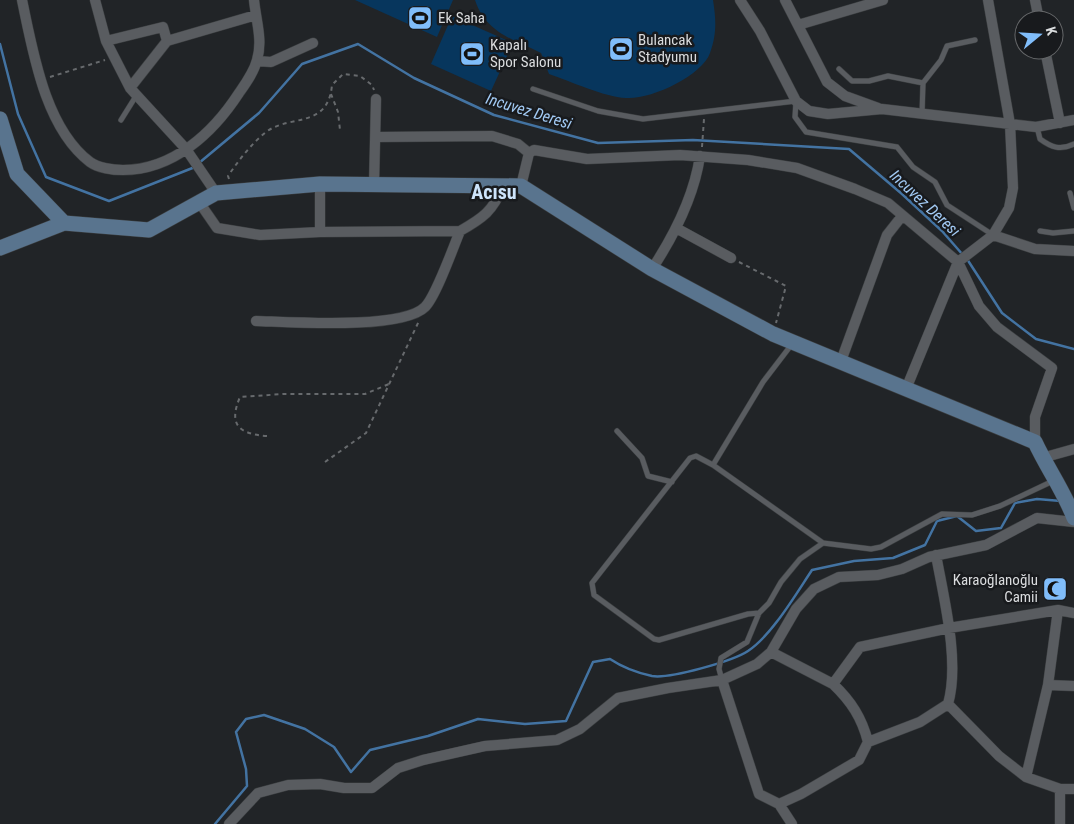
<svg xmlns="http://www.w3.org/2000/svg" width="1074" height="824" font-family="'Roboto Condensed',sans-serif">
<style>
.pitch{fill:#07365d}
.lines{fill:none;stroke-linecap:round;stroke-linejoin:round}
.stream{stroke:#4373a2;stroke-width:2.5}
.lane-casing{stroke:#3c3f41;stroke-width:6}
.street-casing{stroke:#3c3f41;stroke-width:11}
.secondary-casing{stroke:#3c3f41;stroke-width:16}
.path{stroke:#676a6d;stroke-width:2;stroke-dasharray:4 4;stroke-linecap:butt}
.lane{stroke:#595c60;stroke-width:5}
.street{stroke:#595c60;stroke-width:10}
.secondary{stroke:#59748e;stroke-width:15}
.labels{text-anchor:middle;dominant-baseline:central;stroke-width:5;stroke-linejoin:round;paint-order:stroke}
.poi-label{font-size:15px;fill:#dadcde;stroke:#181a1d;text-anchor:start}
.water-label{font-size:16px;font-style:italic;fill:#a2caf4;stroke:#181a1d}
.district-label{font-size:20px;font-weight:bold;fill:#cde4fb;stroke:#181a1d}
</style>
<rect width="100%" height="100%" fill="#212427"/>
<!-- pitch -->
<path class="pitch" d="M355 0H453L437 37Z
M475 0H713C716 19 717 34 710 53 702 76 650 100 626 98 604 97 570 81 549 74L541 53C513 39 486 33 475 0Z
M452 16 513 43 491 91 431 64Z"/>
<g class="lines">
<!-- stream -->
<path class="stream" d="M0 44 18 114 46 177 109 201 195 167
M199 163 259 113 302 64 358 44 414 78 494 115 598 143 693 140 849 149 902 194 942 231 963 255
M967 259 1002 313 1036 339 1074 349
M215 824 247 786 246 769 236 732 246 719 264 715 305 729 334 747 351 772 370 750 428 736 478 719 525 724 566 721 593 662 610 659C622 667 638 673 652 676 670 679 733 661 748 651 772 635 796 594 812 570L854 561 893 558 925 545 937 521 957 516 976 531 1001 528 1015 503 1037 499 1061 501"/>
<defs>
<path id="lane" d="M839 69 852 81H869L888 76 923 83
M533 89 598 111 643 119 796 101 795 117 806 132 897 147 913 167 935 182 947 205 993 235
M922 114 923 83 941 60 947 46 975 40
M121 120 136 96
M1037 127 1040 139C1051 147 1060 151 1074 144
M1070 193 1074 208
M1040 231 1053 233 1074 231
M617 431 642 458 648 476 672 482
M713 465 823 543 871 549 881 547 942 514 972 515 1000 506 1053 481
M759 613 748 614 659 640 654 639 594 595 592 583 690 458 696 456 713 465 763 382 792 344
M722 680 719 669 721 658 747 642 759 613 769 603 781 582 800 559 823 543"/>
<path id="street" d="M22 0C33 52 45 128 90 162 98 168 113 170 123 170 173 170 213 133 239 93 246 83 254 72 257 60 263 40 256 21 254 0
M95 0 106 41 130 88 186 149 216 193
M740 0 760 31 796 101 809 111 828 114 882 109 1036 127 1074 120
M785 0 827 82 845 96 878 108
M1035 0 1039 20
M798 25 883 0
M106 41 163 27 167 41
M1045 50 1060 123
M257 61 271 62 313 43
M130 88 167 41 256 15
M377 137 492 136 518 144 529 153
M320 184V232
M374 185 376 99
M521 186 529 153 534 150 587 159 680 155 748 160 797 168 855 189 888 203 958 262 979 306 997 327 1052 368 1035 417V442
M199 202 217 228 260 235 320 232 460 231C453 248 436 296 425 307 402 330 290 322 256 321
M676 228 731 258
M460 231C483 218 493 211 503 186
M993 235 1035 249 1074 251
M652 269C675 234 694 197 700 156
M841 361 887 235 902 216
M906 389 958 262 993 235 1009 208 1013 188 1010 124 988 0
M1042 458 1074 449
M1074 522 1037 518 986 545 929 557 902 569 878 575 839 577 814 589 796 609 771 652 757 664 722 680 759 794 779 804 801 794 859 760 868 742C862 718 851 701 833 684L860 647 949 628 1058 610 1074 613
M771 652 833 684
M1048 685 1074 686
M948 704 999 756 1026 777 1060 789
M868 742 920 722 948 704C960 662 944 599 936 555
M1026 777 1048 685 1058 610
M779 804 792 824
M229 824 258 793 288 785 320 784 344 788H372L398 768 423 760 485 746 557 740 580 729 618 698 668 688 722 680
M1060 824V789H1074"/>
<path id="secondary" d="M0 119 17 174 64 223 149 230 216 193 320 184 521 186 652 269 773 334 1035 442C1047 468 1064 491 1074 518
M0 248 64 223"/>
</defs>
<!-- lane casing -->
<use href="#lane" class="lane-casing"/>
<!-- street casing -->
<use href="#street" class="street-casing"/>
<!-- secondary casing -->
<use href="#secondary" class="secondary-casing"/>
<!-- path -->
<path class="path" d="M50 77 105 60
M331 94 338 112 340 130
M702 147 704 119
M229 179 228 176C239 160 251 144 266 132 290 114 328 129 332 85L343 74 360 76 372 85 374 90
M739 262 786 286 776 323
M267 436C239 434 228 425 240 397L283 394H365L389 384
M325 462 366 433 419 321"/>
<!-- lane -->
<use href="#lane" class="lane"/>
<!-- street -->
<use href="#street" class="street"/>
<!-- secondary -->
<use href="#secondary" class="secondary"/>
</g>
<!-- icons -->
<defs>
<symbol id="stadium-square" viewBox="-11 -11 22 22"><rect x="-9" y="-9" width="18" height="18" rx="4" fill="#80bdfa" stroke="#181a1d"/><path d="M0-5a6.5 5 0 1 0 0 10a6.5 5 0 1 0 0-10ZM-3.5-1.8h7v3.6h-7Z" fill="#111"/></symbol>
<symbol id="mosque-square" viewBox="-11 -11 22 22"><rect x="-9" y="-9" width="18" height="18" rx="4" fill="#80bdfa" stroke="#181a1d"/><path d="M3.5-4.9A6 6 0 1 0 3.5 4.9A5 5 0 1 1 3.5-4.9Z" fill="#111"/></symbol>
</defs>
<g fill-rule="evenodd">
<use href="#stadium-square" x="406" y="4" width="28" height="28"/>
<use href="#stadium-square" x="607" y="35" width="28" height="28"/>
<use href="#stadium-square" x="458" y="40" width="28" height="28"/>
<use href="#mosque-square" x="1041" y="575" width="28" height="28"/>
</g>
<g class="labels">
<!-- poi labels -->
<g class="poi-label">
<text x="438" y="18">Ek Saha</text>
<text x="638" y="40">Bulancak<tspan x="638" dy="17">Stadyumu</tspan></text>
<text x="490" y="45">Kapalı<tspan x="490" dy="17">Spor Salonu</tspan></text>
<text x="1038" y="580" text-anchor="end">Karaoğlanoğlu<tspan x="1038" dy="17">Camii</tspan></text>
</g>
<!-- water labels -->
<g class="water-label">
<text transform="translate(529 111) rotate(17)">Incuvez Deresi</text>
<text transform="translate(925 203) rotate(43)">Incuvez Deresi</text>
</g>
<!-- district labels -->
<g class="district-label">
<text x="494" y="192">Acısu</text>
</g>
</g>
<!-- north arrow -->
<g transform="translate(1039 35) rotate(72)"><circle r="24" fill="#181a1d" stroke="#66686a"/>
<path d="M0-4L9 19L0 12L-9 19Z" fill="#80bdfa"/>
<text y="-8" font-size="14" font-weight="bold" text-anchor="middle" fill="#dadcde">K</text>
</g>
</svg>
